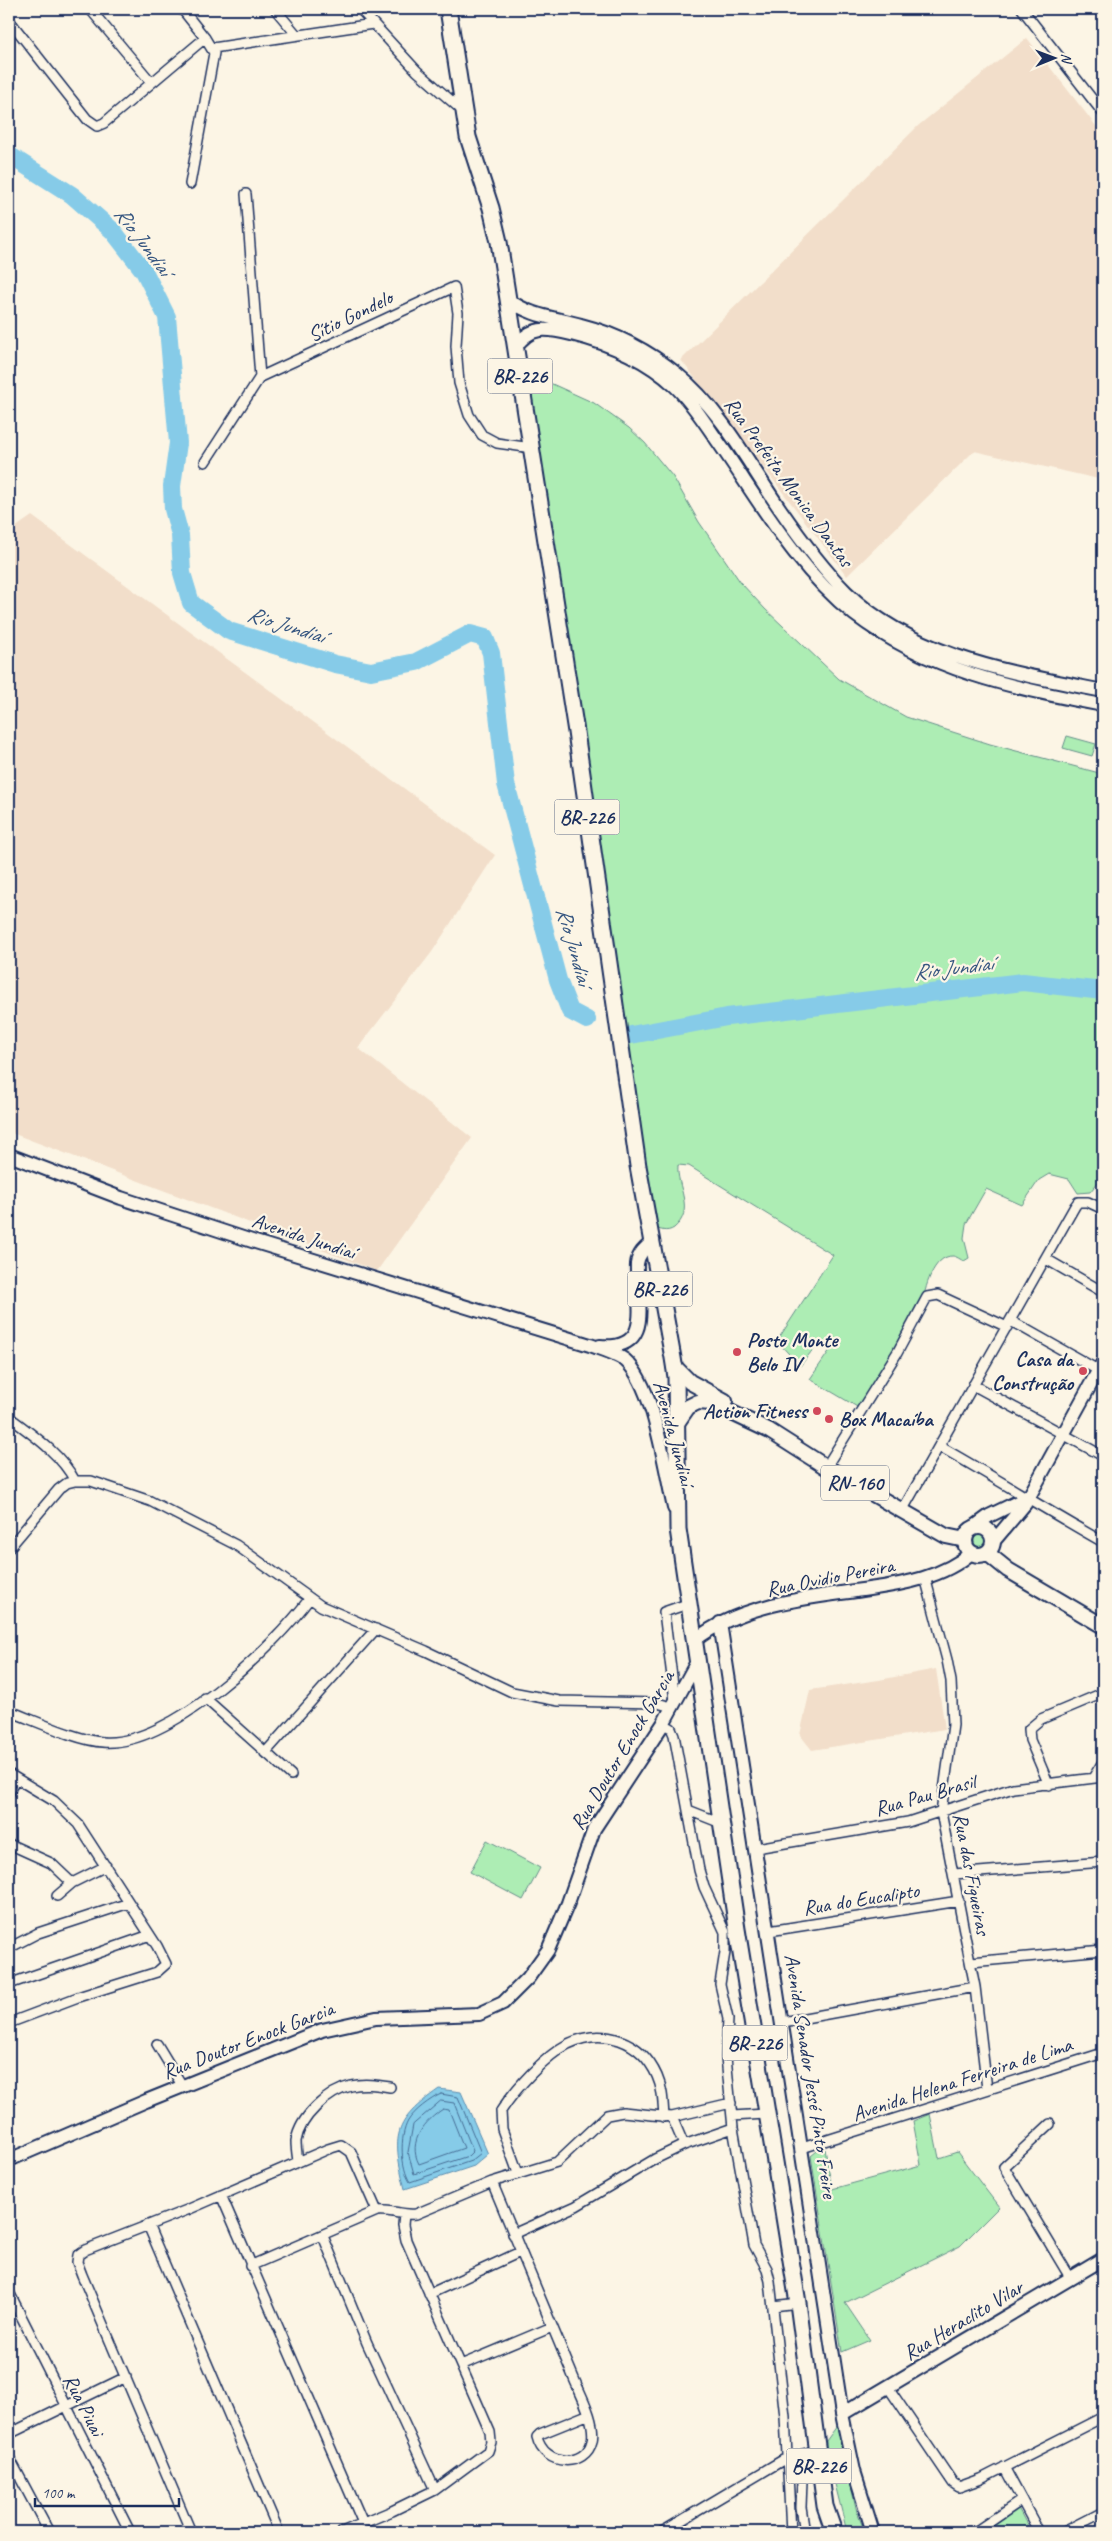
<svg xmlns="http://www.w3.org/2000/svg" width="1112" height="2541" font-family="Caveat,sans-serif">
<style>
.built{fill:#f2deca}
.green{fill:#adedb4;stroke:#648e89}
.water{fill:#86cbe8;stroke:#5b8db1}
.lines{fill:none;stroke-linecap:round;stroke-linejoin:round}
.shore{stroke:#466d95;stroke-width:1}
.river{stroke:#86cbe8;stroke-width:18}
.street-casing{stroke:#1b2f5e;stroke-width:12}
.secondary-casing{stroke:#1b2f5e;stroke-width:16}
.primary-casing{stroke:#1b2f5e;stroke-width:18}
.highway-casing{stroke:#1b2f5e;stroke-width:19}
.street{stroke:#fcf5e5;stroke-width:9}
.secondary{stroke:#fcf5e5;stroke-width:12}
.primary{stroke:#fcf5e5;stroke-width:14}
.highway{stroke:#fcf5e5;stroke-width:15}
.poi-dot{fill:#d1495b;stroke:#fcf5e5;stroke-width:2}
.labels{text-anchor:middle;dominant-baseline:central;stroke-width:4.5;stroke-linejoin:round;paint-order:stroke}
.shield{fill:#fcf5e5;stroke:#5e6a86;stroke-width:1}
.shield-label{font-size:20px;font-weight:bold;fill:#1b2f5e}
.street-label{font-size:21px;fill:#1b2f5e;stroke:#fcf5e5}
.poi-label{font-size:21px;font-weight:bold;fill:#1b2f5e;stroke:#fcf5e5;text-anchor:start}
.water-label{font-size:22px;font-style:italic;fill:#365680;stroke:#fcf5e5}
</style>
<rect width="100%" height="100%" fill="#fcf5e5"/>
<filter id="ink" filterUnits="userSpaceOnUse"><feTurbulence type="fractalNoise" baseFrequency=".02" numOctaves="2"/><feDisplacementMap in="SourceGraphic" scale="10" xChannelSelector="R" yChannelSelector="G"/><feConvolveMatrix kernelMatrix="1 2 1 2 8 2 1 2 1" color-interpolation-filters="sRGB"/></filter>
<g filter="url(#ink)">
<!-- built -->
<path class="built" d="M1027 38 1103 135V480L974 451 847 576 681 360 919 125Z
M32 516 495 855 432 952 358 1048 472 1138 377 1271 9 1132V532Z
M936 1669 945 1729 812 1750 800 1735 810 1690 879 1680Z"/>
<!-- green -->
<path class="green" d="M539 378 594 403 629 428 645 443 673 477 699 522 741 583 765 609 839 679 906 717 990 744 1103 774V1176L1090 1192 1078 1193 1069 1179 1049 1174 1039 1180 1022 1205 986 1189 966 1224 964 1238 969 1258 964 1261C961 1260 956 1256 953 1256 933 1255 924 1290 923 1304L859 1408 810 1379 830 1350 819 1342 800 1366 777 1341 833 1255 689 1166 678 1165C676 1187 696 1210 674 1228 667 1233 659 1230 652 1226L601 934 515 382Z
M1067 736 1096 744 1092 756 1063 748Z
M974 1541a8 8 0 1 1 16 0a8 8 0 1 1-16 0Z
M487 1840 540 1868 523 1900 470 1872Z
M930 2114 939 2158 957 2152 999 2207 960 2246 845 2303 870 2340 842 2352 811 2156 817 2151 825 2149 832 2189 921 2165 913 2121Z
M837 2426 857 2512 865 2532H847L826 2448V2441Z
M1018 2508 1031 2532H986Z"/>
<!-- water -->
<path class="water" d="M439 2089 461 2092 488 2154 474 2166 405 2189C392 2136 392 2122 439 2089Z"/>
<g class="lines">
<!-- shore -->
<path class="shore" d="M441 2094 458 2097 481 2153 471 2161 410 2182C401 2168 399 2137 408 2121 414 2111 430 2099 441 2094Z
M441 2101 454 2103 473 2151 468 2156 414 2174 408 2152 413 2125Z
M443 2109 449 2110 464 2148 419 2164C407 2141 425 2121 443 2109Z"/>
<!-- river -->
<path class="river" d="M9 155 72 195 113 231 144 271 167 317 178 443 172 486 173 509 180 535 182 573 191 603 229 631 335 664 371 671 416 662 470 634 485 638 491 653 506 784 558 980 570 1011 587 1020
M631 1035 727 1017 1023 982 1103 991"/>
<defs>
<path id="street" d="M90 9 151 82
M182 9 205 38 214 53 190 184
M275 9 296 34
M360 9 417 71 464 112
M1022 9 1103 113
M9 20 87 119 97 126 104 123 205 38
M213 48 373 24
M260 377 454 287 458 313 456 346 459 383 469 415 482 435 497 443 532 448
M205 462 260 377 246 194
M1046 1259 1103 1292
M1011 1321 1103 1373
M973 1385 1103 1456
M9 1417C33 1435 61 1454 75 1481
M939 1446C994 1477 1048 1511 1103 1542
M826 1467 897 1353 927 1297 938 1295 1007 1327
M902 1511 1075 1206 1078 1202H1088L1103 1209
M9 1548 59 1489 67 1483 75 1481H91L150 1501 236 1545 321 1606 426 1651 512 1692 559 1701 657 1703 672 1707
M925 1577 947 1660 951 1681 953 1725 941 1812 975 1987 987 2089
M205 1698 291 1775
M675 1701 664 1612 690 1603
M9 1711C34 1720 79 1741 103 1742 169 1747 273 1648 310 1598
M663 1724 671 1728 674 1735 699 1870 704 1887 725 1932V1952L720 1984 728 2019 726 2057 733 2128 754 2245 767 2269 770 2281 785 2417 791 2532
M265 1753 376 1629
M9 1774 54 1801 78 1824 157 1946 166 1964 157 1972 78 1997 9 2023
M1093 1778 1103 1762
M1049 1785 1030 1740 1029 1729 1041 1719 1103 1693
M9 1793 15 1778
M688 1810 721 1823
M9 1844 51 1863 72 1883
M756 1848 908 1822 1013 1788 1103 1777
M954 1874 1103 1862
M57 1896 72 1883 106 1866
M769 1931 959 1901
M9 1948 38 1933 129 1903
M971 1962 1103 1950
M9 1984 150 1935
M783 2022 975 1987
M157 2044 183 2087
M732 2116 766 2114
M672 2117 684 2145
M1050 2124 1004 2167 1071 2279
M802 2148 1103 2053
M298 2161C297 2154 296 2148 296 2141 300 2117 328 2091 351 2086 364 2083 377 2085 390 2087
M518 2173 502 2129 501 2111C515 2089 545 2056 568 2044 603 2027 641 2040 657 2076 663 2089 663 2103 664 2117
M492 2182 575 2381C582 2397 596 2423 592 2441 586 2468 544 2467 537 2437L540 2434 587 2415
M221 2195 363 2523
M148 2225 279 2532
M513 2234 576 2206 655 2159 684 2145 733 2128
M323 2236 367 2343 435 2490
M250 2266 377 2211C391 2209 402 2216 416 2214L492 2182 557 2162 607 2115 623 2112 672 2117 731 2103
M9 2292 130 2532
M429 2294 520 2252
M773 2306 798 2303
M461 2365 552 2327
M888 2387 953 2483 959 2487 981 2479 1103 2417
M9 2434 126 2377
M803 2454 801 2507 805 2532
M9 2457 49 2532
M1004 2467 1039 2532
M191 2532 82 2275 77 2262 78 2255 85 2250 187 2210 328 2149 341 2145 351 2152 377 2211
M342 2532 392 2511 435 2490 488 2451 491 2442 490 2432 406 2240 403 2225 404 2214
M662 2532 783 2460 817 2450
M975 2532 1022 2500
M1064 2532 1103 2512"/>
<path id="secondary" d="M507 299C532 317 553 317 581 325 616 334 649 351 677 374 721 410 749 464 780 509 800 538 821 567 846 592 914 658 1015 673 1103 691
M515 348C530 325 547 328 571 334 608 343 647 360 675 386 693 403 707 426 721 446 761 504 798 570 854 614 927 670 1015 689 1103 705
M9 1155 121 1198 252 1241 590 1345C601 1349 616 1353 625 1360 654 1385 665 1470 674 1508
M600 1346C657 1351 635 1297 637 1264 638 1254 645 1248 652 1242
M974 1527 989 1516 1028 1497
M993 1542 1025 1504 1103 1362
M720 1623 842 2414 854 2471 873 2532
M695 1640C743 1602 811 1598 869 1589 904 1584 944 1577 971 1553
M9 2160 146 2101 322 2030 376 2018 479 2014 503 2003 528 1978 548 1950 568 1903 594 1829 663 1724 698 1660
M842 2414 1103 2259"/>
<path id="primary" d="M674 1366 690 1382 725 1401
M677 1423 688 1407 698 1402 711 1403 768 1430 826 1467 946 1536 965 1540
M965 1541a14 14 0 1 1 28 0a14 14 0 1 1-28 0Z
M987 1553 1008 1570 1103 1626"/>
<path id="highway" d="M448 9 468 137 491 208 499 242 576 732 638 1166 673 1358 676 1377 678 1529 737 1929 798 2303 825 2506 834 2532"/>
</defs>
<!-- street casing -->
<use href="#street" class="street-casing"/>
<!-- secondary casing -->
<use href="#secondary" class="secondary-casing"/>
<!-- primary casing -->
<use href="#primary" class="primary-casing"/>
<!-- highway casing -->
<use href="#highway" class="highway-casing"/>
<!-- street -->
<use href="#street" class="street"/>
<!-- secondary -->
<use href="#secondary" class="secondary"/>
<!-- primary -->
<use href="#primary" class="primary"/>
<!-- highway -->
<use href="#highway" class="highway"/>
</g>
</g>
<!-- markers -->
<g class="poi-dot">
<circle cx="737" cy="1352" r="5"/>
<circle cx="1083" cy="1371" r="5"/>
<circle cx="817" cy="1411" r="5"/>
<circle cx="829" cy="1419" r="5"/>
</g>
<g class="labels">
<!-- shield labels -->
<g class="shield">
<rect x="487.5" y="358.5" width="65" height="35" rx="4"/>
<rect x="554.5" y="799.5" width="65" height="35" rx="4"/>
<rect x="627.5" y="1271.5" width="65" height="35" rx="4"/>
<rect x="821" y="1465.5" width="68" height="35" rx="4"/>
<rect x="722.5" y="2025.5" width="65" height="35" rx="4"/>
<rect x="786.5" y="2448.5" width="65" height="35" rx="4"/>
</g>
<g class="shield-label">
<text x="520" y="376">BR-226</text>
<text x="587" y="817">BR-226</text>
<text x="660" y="1289">BR-226</text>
<text x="855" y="1483">RN-160</text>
<text x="755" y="2043">BR-226</text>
<text x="819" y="2466">BR-226</text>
</g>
<!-- street labels -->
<g class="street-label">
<text transform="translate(350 316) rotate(-26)">Sítio Gondelo</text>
<text transform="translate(789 482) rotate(54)">Rua Prefeita Monica Dantas</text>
<text transform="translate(304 1236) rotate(18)">Avenida Jundiaí</text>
<text transform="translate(674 1433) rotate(75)">Avenida Jundiaí</text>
<text transform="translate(830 1577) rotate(-11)">Rua Ovidio Pereira</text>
<text transform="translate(622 1750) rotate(-59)">Rua Doutor Enock Garcia</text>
<text transform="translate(925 1795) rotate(-16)">Rua Pau Brasil</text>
<text transform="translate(972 1874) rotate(79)">Rua das Figueiras</text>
<text transform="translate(861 1899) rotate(-9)">Rua do Eucalipto</text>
<text transform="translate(248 2040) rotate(-21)">Rua Doutor Enock Garcia</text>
<text transform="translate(811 2076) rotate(81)">Avenida Senador Jessé Pinto Freire</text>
<text transform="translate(962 2079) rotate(-18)">Avenida Helena Ferreira de Lima</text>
<text transform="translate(963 2320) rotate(-31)">Rua Heraclito Vilar</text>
<text transform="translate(84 2405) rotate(63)">Rua Piuai</text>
</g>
<!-- poi labels -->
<g class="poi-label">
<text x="747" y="1340">Posto Monte<tspan x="747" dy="24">Belo IV</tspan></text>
<text x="1073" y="1359" text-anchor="end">Casa da<tspan x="1073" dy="24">Construção</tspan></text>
<text x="807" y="1411" text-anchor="end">Action Fitness</text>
<text x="839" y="1419">Box Macaíba</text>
</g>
<!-- water labels -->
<g class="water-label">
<text transform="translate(143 241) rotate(53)">Rio Jundiaí</text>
<text transform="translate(286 625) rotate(17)">Rio Jundiaí</text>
<text transform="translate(574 946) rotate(74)">Rio Jundiaí</text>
<text transform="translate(953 968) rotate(-7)">Rio Jundiaí</text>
</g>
</g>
<!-- margin -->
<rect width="1112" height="2541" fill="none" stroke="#fcf5e5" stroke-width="30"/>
<rect x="15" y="15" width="1082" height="2511" fill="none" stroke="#1b2f5e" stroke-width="2" filter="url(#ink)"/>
<!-- north arrow -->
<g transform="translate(1054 58) rotate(89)" stroke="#fcf5e5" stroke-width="4" paint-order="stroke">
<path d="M0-4L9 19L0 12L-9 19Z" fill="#1b2f5e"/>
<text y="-8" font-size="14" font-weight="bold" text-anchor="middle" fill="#1b2f5e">N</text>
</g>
<!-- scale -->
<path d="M35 2498v8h144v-8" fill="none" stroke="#1b2f5e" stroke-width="2.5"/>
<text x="42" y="2498" font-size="15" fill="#1b2f5e" stroke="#fcf5e5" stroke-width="4" paint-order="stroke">100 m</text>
</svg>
